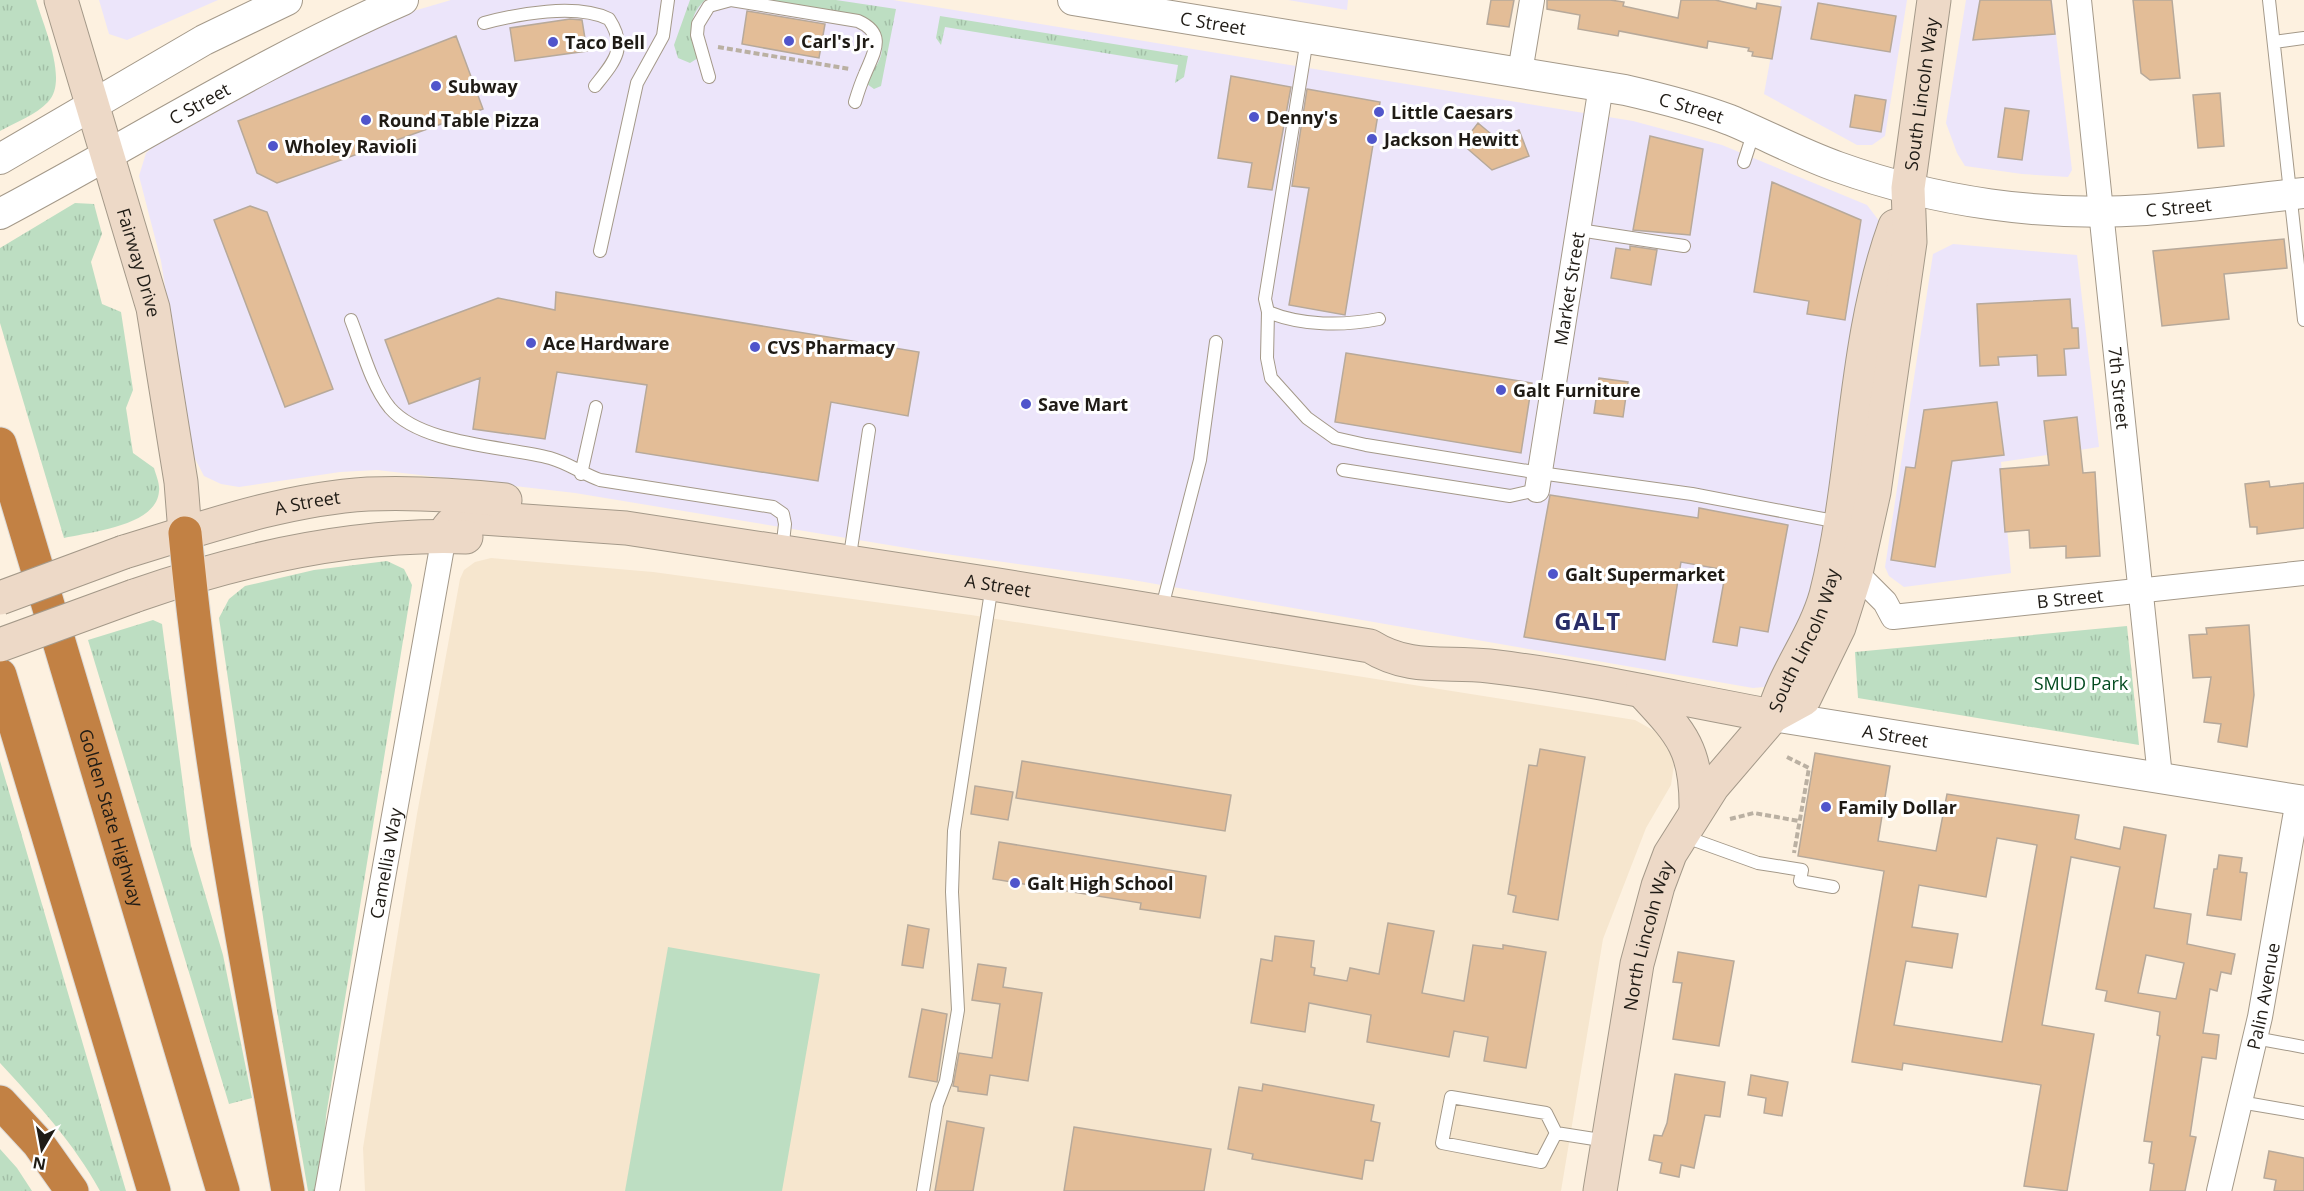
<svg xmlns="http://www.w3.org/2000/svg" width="2304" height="1191" font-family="'Open Sans',sans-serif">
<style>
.commercial{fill:#ece5fa}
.built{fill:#f6e6ce}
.grass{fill:url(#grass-tufts)}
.pitch{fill:#bddec2}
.building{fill:#e3bd97;stroke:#b7a99a;stroke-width:1.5;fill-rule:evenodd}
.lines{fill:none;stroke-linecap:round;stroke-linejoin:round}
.service-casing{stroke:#a49989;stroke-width:14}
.minor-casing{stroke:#a49989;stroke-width:26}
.tertiary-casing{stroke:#a49989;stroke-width:32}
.secondary-casing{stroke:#a49989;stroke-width:35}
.motorway-casing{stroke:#dbdbda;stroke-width:35}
.path{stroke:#bab0a2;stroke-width:4;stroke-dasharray:6 3;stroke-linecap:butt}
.service{stroke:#fff;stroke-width:12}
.minor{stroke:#fff;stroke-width:24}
.tertiary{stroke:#fff;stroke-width:30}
.secondary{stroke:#edd9c7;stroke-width:33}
.motorway{stroke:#c28144;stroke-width:33}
.secondary-bridge-casing{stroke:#a49989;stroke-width:35;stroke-linecap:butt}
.secondary-bridge{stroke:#edd9c7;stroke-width:33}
.poi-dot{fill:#5055cb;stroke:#fff;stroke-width:2}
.labels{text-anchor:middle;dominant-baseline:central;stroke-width:6;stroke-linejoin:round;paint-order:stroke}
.street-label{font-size:18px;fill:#1f1b15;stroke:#fff}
.poi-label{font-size:18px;font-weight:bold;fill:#1f1b15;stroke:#fff;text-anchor:start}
.park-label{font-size:18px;fill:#034a1f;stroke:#fff}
.district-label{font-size:24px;font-weight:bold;letter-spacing:1.5px;fill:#292d67;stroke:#fff}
</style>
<defs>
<pattern id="grass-tufts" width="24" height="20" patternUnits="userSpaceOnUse" patternTransform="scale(1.5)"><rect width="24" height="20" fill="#bddec2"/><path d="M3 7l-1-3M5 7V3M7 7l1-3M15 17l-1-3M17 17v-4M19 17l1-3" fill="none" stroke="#a2bea6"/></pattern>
</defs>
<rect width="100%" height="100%" fill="#fdf1e0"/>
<!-- commercial -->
<path class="commercial" d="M99 0H218L127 40 109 34Z
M451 0H893L1633 121 1722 145 1867 205 1883 226 1807 617 1779 674 1764 687 1753 688 1127 579 931 552 575 493 377 470 340 472 239 487 221 484 204 476 191 451 161 261 139 176 146 153 158 143 250 90 400 15Z
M1288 0H1348L1347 10Z
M1781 0H1907L1885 136 1872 145H1857L1764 94Z
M1966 0H2052L2072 170 2068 177 2022 174 1965 166 1957 153 1946 123Z
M1953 244 2077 255 2099 447 2001 462 2011 573 1904 587 1889 576 1885 567 1933 254Z"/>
<!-- built -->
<path class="built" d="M491 558 653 572 971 615 1635 720 1660 734 1671 753 1674 765 1671 785 1646 828 1603 939 1561 1191H365L363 1148 417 814 460 579 464 570 475 562Z"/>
<!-- grass -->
<path class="grass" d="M0 0H36C43 25 69 81 48 102 36 115 16 122 0 131Z
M690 0H705C686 18 691 35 698 58L690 63 678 58 674 45Z
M769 0H836L896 9 881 86 874 89 867 84C867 75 874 70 878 63 888 44 879 27 863 17Z
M940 16 1188 56 1184 77 1175 83 1178 65 945 27 941 45 936 38Z
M75 203 94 204 102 234 91 262 102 304 121 312 133 390 126 408 133 453 154 468C156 475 160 484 159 491 157 526 90 532 64 538L0 323V248Z
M387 561 404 569 412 585 326 1116 321 1191H308L276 1005 219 618 229 599 245 586 314 570Z
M153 620 162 624 191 846 223 955 252 1098 229 1104 88 640Z
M2127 626 2139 745 1858 698 1855 652Z
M0 761 126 1191H100C74 1143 37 1103 0 1063Z
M0 1149 17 1168 32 1191H0Z"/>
<!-- pitch -->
<path class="pitch" d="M668 947 820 974 782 1191H625Z"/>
<!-- building -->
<path class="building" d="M1491 0H1514L1509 27 1487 24Z
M1547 0H1610L1624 2 1623 6 1678 18 1681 0H1715L1756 9 1757 3 1781 7 1772 59 1752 56 1753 52 1748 51 1749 48 1708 41 1707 48 1619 31 1618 36 1578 29 1580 15 1547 9Z
M1980 0H2051L2055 34 1973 40Z
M2133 0H2172L2180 78 2150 80 2141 73Z
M1818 3 1896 16 1890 52 1811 39Z
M747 11 825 24 819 58 742 44Z
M570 19 582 20 587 51 515 61 510 28Z
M456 36 483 109 277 183 257 173 238 121Z
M1231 76 1291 87 1272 190 1248 187 1252 163 1218 158Z
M1307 89 1380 102 1345 315 1289 305 1309 188 1292 186Z
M2220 93 2224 146 2198 148 2193 95Z
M1855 95 1886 100 1881 132 1850 127Z
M2005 108 2029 111 2022 160 1998 157Z
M1478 123 1497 139 1519 130 1529 156 1492 170 1462 144Z
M1650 136 1703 149 1690 235 1633 230Z
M1772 182 1861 220 1845 320 1807 314 1809 301 1754 292Z
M250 206 267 212 333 389 285 407 214 220Z
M2284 239 2287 268 2224 274 2229 319 2162 326 2153 251Z
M1630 246 1657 250 1651 285 1611 278 1616 248 1630 250Z
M556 292 919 352 908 416 831 402 818 481 636 452 647 385 557 372 545 439 473 429 480 378 409 404 385 340 498 298 555 310Z
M2070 299 2072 328H2078L2079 348 2064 349 2066 375 2038 376 2037 355 1998 357 1999 365 1980 366 1977 304Z
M1346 353 1532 383 1521 453 1335 422Z
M1599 378 1628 382 1623 417 1594 413Z
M1997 402 2004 455 1952 461 1935 567 1891 560 1906 467 1915 468 1924 410Z
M2077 417 2083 473 2095 472 2100 556 2066 558V546L2030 548 2029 530 2005 532 2000 469 2049 465 2044 421Z
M2269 481 2270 487 2304 483V528L2257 534V527H2250L2245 484Z
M1550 495 1698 518 1699 508 1788 525 1768 632 1740 627 1737 646 1713 642 1726 570 1681 562 1665 660 1524 637Z
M2249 625 2254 695 2247 747 2218 742 2221 724 2204 722 2211 677 2193 678 2189 635 2207 634 2206 628Z
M1540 749 1585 757 1558 920 1513 912 1516 896 1508 894 1529 765 1537 766Z
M1815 753 1890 766 1878 841 1936 851 1947 794 2079 815 2075 839 2120 849 2124 827 2166 835 2154 908 2191 914 2187 944 2235 954 2231 974 2221 972 2217 991 2210 989 2203 1033 2219 1035 2216 1059 2202 1057 2190 1136 2196 1137 2185 1191H2150L2154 1164 2149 1163 2152 1142 2144 1141 2160 1036 2157 1035 2160 1012 2105 1001 2107 991 2096 989 2120 867 2071 857 2042 1025 2094 1034 2067 1191 2024 1186 2041 1085 1903 1063 1902 1070 1852 1062 1884 871 1798 856ZM1997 838 2037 845 2002 1042 1894 1025 1906 961 1952 968 1958 934 1912 927 1919 885 1986 897ZM2146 955 2184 963 2176 999 2138 993Z
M1022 761 1231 795 1225 831 1016 798Z
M975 786 1013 792 1008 820 971 814Z
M999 842 1206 876 1200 918 1140 909 1141 903 993 879Z
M2219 855 2242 858 2240 872 2247 873 2241 920 2207 915 2214 869H2217Z
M1388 923 1434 931 1422 993 1464 1001 1473 945 1503 949V945L1546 952 1526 1068 1484 1061 1488 1037 1454 1031 1449 1057 1367 1042 1371 1015 1309 1003 1305 1032 1251 1023 1261 959 1272 961 1275 936 1314 941 1311 967 1315 968 1314 975 1347 981 1350 968 1379 974Z
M908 925 929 929 923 968 902 965Z
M1678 952 1734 961 1719 1046 1673 1039 1682 983 1673 982Z
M978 964 1006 968 1003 987 1042 993 1028 1081 990 1075 987 1095 958 1091V1087L953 1086 959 1053 992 1058 1000 1004 972 1000Z
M922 1009 947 1014 937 1082 909 1077Z
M1675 1074 1725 1082 1720 1117 1705 1115 1694 1168 1681 1165 1679 1177 1660 1173 1662 1163 1649 1160 1654 1135 1662 1136 1667 1123Z
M1751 1075 1788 1082 1782 1116 1764 1113 1766 1098 1748 1095Z
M1263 1084 1374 1105 1371 1121 1380 1123 1373 1161 1365 1160 1362 1179 1252 1159 1253 1154 1228 1149 1239 1087 1262 1091Z
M947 1121 984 1128 973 1191H935Z
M1074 1127 1211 1149 1204 1191H1064Z
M2269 1151 2304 1158V1191H2274L2276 1180 2264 1178Z"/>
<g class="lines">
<defs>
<path id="service" d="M2269 0 2304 320
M484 23C518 14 576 3 609 19 628 48 614 62 595 86
M1307 39 1265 299 1268 312C1302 326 1343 326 1379 319
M2274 42 2304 38
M709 77 697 35 698 24 709 6 731 0 858 21C887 34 874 52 865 74 861 83 858 92 855 102
M1744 162 1754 131
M1579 230 1684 246
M600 251 637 83 663 36 668 0
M1268 312 1267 358 1271 378 1307 418 1335 438 1366 445 1540 473 1692 494 1839 522
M351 320C362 348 371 385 390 408 422 445 504 446 550 458 568 463 583 474 600 480L773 507 783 514 785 524 782 551
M1343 470 1510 496 1537 490
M581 474 596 407
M849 562 869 430
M1161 611 1200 460 1216 342
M1683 836 1758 863 1802 870 1800 881 1833 887
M2255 1038 2304 1047
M2240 1102 2304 1113
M1556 1133 1541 1162 1442 1143 1451 1097 1546 1113 1556 1133 1607 1141
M923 1191 937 1105 946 1081 958 1010 952 892 954 831 992 585"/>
<g id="minor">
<path id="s1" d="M2079 0 2160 777"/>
<path d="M1520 72 1532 0"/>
<path id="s2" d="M1537 490 1601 86"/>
<path id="s3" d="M1856 573 1885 602 1893 617 2304 573"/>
<path id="s4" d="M327 1191 444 536"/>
<path id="s5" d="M2219 1191 2260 1017 2298 800"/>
</g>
<g id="tertiary">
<path id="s6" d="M1073 0 1625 90C1660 98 1696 107 1730 120 1766 135 1801 154 1838 167 1936 202 2042 217 2146 210 2199 206 2251 199 2304 193"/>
<path d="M0 159 204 40 287 0"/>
<path id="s7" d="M0 214C134 143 263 61 403 0"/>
<path id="s8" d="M1773 716 2304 801"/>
</g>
<g id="secondary">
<path id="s9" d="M61 0 153 308 181 482 185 533"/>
<path id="s10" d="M444 536C449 523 455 520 468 517L626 528 992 584 1370 646C1410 671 1445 661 1489 666 1584 677 1679 699 1773 716"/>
<path id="s11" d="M124 552C203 528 285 499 368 494 415 492 459 495 505 500"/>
<path d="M134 596C240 559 353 533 466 537"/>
<path d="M1642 691C1682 734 1697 749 1696 810"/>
<path id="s12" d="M1773 716C1784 673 1814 638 1826 595 1857 474 1852 344 1895 226"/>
<path id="s13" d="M1600 1191 1637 964 1658 886 1670 854 1713 786 1773 716 1804 699 1839 627 1856 573 1874 492 1910 242 1908 188 1934 0"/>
</g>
<g id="motorway">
<path id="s14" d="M0 444 223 1191"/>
<path d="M185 533C206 754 248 972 288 1191"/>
<path d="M0 675 154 1191"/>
<path d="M0 1102 38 1143 72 1191"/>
</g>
</defs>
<!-- service casing -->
<use href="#service" class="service-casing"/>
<!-- minor casing -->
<use href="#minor" class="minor-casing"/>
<!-- tertiary casing -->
<use href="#tertiary" class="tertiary-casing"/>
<!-- secondary casing -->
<use href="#secondary" class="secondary-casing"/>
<!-- motorway casing -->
<use href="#motorway" class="motorway-casing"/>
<!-- path -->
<path class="path" d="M718 47 850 69
M1787 757 1809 768 1794 853
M1730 819 1754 813 1799 821"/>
<!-- service -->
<use href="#service" class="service"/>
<!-- minor -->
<use href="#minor" class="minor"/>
<!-- tertiary -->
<use href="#tertiary" class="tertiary"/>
<!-- secondary -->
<use href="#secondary" class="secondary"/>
<!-- motorway -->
<use href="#motorway" class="motorway"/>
<defs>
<path id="secondary-bridge" d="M0 598 124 552
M0 645 134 596"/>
</defs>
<!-- secondary-bridge casing -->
<use href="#secondary-bridge" class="secondary-bridge-casing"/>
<!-- secondary-bridge -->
<use href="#secondary-bridge" class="secondary-bridge"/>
</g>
<!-- markers -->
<g class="poi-dot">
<circle cx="789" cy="41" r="6"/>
<circle cx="553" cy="42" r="6"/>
<circle cx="436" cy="86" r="6"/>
<circle cx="1379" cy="112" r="6"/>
<circle cx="1254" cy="117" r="6"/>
<circle cx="366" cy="120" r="6"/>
<circle cx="1372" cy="139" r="6"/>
<circle cx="273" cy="146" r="6"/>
<circle cx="531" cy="343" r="6"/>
<circle cx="755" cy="347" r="6"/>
<circle cx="1501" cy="390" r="6"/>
<circle cx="1026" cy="404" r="6"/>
<circle cx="1553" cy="574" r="6"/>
<circle cx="1826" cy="807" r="6"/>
<circle cx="1015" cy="883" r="6"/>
</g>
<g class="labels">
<!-- street labels -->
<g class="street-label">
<text stroke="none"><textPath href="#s6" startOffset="142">C Street</textPath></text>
<text stroke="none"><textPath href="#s13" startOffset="1174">South Lincoln Way</textPath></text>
<text stroke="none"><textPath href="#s7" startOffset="228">C Street</textPath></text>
<text stroke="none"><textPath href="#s6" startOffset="628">C Street</textPath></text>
<text stroke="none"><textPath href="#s6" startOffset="1132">C Street</textPath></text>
<text stroke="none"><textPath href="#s9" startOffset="274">Fairway Drive</textPath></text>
<text stroke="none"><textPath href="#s2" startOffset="204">Market Street</textPath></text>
<text stroke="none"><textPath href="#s1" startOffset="390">7th Street</textPath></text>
<text stroke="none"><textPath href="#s11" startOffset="190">A Street</textPath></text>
<text stroke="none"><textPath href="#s10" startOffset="567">A Street</textPath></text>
<text stroke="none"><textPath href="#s3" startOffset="236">B Street</textPath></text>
<text stroke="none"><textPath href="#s12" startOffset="82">South Lincoln Way</textPath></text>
<text stroke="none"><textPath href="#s8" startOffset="124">A Street</textPath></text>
<text stroke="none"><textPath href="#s14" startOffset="390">Golden State Highway</textPath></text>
<text stroke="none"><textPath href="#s4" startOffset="333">Camellia Way</textPath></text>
<text stroke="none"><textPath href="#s13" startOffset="260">North Lincoln Way</textPath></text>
<text stroke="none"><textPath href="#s5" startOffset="200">Palin Avenue</textPath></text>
</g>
<!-- poi labels -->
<g class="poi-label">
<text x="801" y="41">Carl's Jr.</text>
<text x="565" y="42">Taco Bell</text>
<text x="448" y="86">Subway</text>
<text x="1391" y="112">Little Caesars</text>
<text x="1266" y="117">Denny's</text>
<text x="378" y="120">Round Table Pizza</text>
<text x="1384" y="139">Jackson Hewitt</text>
<text x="285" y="146">Wholey Ravioli</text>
<text x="543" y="343">Ace Hardware</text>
<text x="767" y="347">CVS Pharmacy</text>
<text x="1513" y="390">Galt Furniture</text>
<text x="1038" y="404">Save Mart</text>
<text x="1565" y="574">Galt Supermarket</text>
<text x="1838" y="807">Family Dollar</text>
<text x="1027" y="883">Galt High School</text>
</g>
<!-- park labels -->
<g class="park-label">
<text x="2081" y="683">SMUD Park</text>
</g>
<!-- district labels -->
<g class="district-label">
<text x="1588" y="620">GALT</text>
</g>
</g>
<!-- north arrow -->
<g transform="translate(42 1149) rotate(190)" stroke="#ffffff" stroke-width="4.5" paint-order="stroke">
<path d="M0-4.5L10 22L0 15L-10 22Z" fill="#1f1b15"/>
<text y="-9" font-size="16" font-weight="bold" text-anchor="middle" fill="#1f1b15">N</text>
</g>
</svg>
